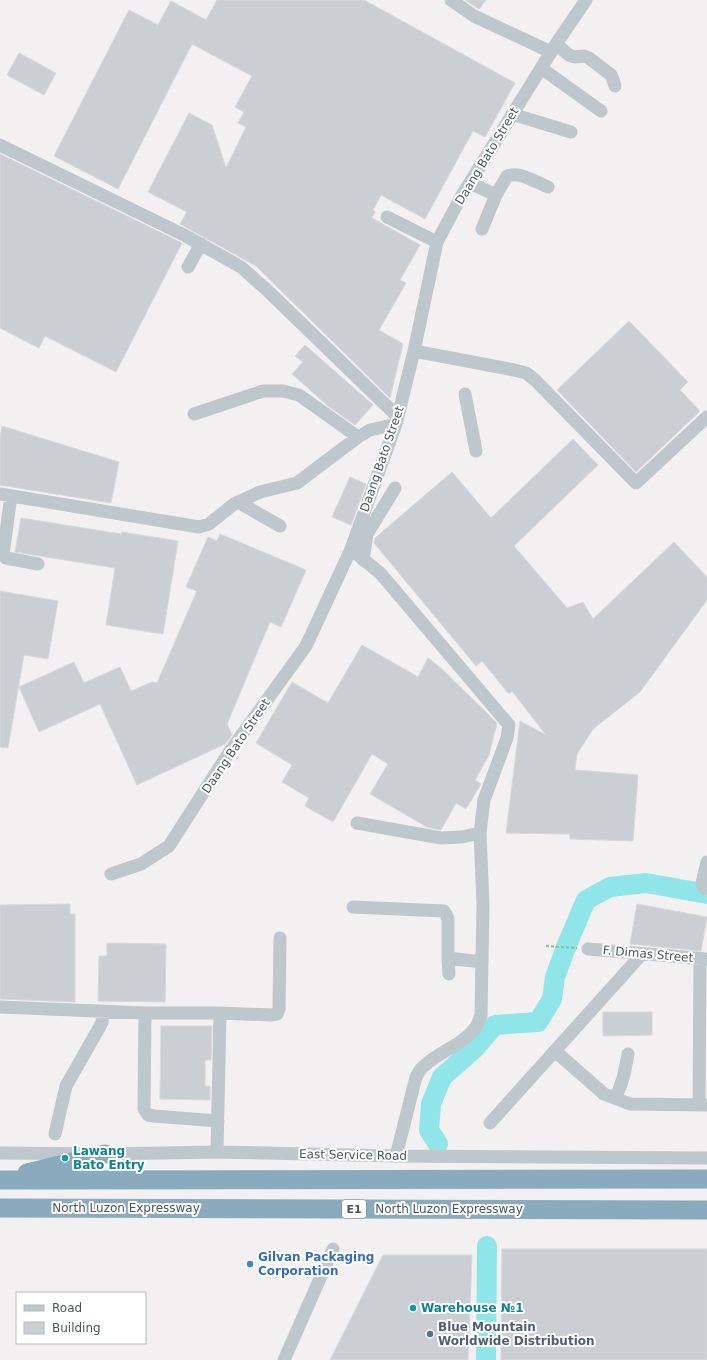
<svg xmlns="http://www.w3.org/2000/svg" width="707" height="1360" font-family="'DejaVu Sans',sans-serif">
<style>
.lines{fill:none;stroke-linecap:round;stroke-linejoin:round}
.river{stroke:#90e5e9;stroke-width:20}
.building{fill:#cbced2;stroke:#d5d8dc}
.path{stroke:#7acb96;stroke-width:2;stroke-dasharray:3 2;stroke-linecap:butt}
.minor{stroke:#bdc7cc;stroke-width:13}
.highway{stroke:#8aabbd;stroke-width:19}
.culture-dot{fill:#0f9aa8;stroke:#fff;stroke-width:1.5}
.shop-dot{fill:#3f7fe0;stroke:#fff;stroke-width:1.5}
.service-dot{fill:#5c6f8a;stroke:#fff;stroke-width:1.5}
.labels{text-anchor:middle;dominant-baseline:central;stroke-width:4;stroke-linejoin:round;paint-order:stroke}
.shield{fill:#fff;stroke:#80898e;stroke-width:1}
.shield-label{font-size:11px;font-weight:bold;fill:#49575d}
.street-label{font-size:12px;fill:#49575d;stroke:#fff}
.culture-label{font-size:12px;font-weight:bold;fill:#0d838f;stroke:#fff;text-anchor:start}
.shop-label{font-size:12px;font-weight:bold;fill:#366cbe;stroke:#fff;text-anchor:start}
.service-label{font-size:12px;font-weight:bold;fill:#4e5e75;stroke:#fff;text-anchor:start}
</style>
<rect width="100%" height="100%" fill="#f3f0f1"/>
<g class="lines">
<!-- river -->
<path class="river" d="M438 1144 429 1130 431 1104 442 1077 474 1049 495 1025 538 1022 552 999 555 977 566 947 586 900 610 887 646 883 707 894
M486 1360 487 1246"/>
</g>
<!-- building -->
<path class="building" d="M217 0H364L515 83 485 137 473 131 425 219 381 195 373 210 375 212 372 218 420 245 400 280 406 283 379 330 403 344 390 398 256 266 180 224 187 212 148 192 189 113 212 125 226 168 246 127 238 123 244 112 235 107 252 76 192 44 118 189 54 156 129 10 158 25 171 1 206 20Z
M465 0H486L479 9Z
M19 53 56 73 44 95 7 75Z
M0 154 182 243 116 372 45 336 39 348 0 328Z
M629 321 688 382 680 390 700 411 636 472 557 390Z
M305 345 373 405 355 425 328 406 292 374 303 362 295 356Z
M2 426 119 462 111 503 0 485V437Z
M573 439 598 465 514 546 567 608 583 602 593 619 674 542 707 577V600L640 692 593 729 577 754 575 770 638 775 633 841 570 839V834L506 833 520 721 546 735 512 691 509 694 482 661 476 666 374 543 375 538 452 472 491 518Z
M350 477 366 484 351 525 332 517Z
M21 518 121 534 122 532 178 541 163 634 106 625 115 568 15 552Z
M220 534 306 570 281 627 270 622 227 724 232 735 225 744 137 785 100 704 39 732 19 687 74 662 84 683 120 667 131 691 152 682 157 683 197 591 186 587 208 537 217 541Z
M0 591 58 601 48 659 24 655 8 748 0 747Z
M362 645 418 677 428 658 442 669 497 723 489 755 475 780 481 784 466 809 456 803 441 830 427 827 370 794 388 764 372 754 333 822 305 806 309 798 282 782 292 765 256 743 292 682 328 703Z
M70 904V914H75V1002L0 999V905Z
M637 904 707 917 701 951 630 944Z
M107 943 166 944 165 1002 98 1001 99 956H107Z
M603 1012H652V1035L603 1036Z
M161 1026H212L211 1060H205V1086H210V1100L160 1099Z
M502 1249H707V1360H501Z
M383 1255H472L468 1360H330Z"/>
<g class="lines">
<!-- path -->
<path class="path" d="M546 946 577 948"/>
<!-- minor -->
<path class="minor" d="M451 0 474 16 551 52
M556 44 569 55 575 57 584 56 589 58 611 75 613 80 615 86
M541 68 601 111
M512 114 571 132
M0 145 184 235 241 267 268 291 398 417
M470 183 496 195 482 229
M496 195 507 176C520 171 535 182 548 187
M387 217 437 242
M188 267 201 244
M414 351 514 370 526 373 535 380 636 483 707 417
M465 394 476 451
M194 414 263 391H283L299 395 358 437
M0 494 199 527 209 524 234 504 260 492 297 483 358 437 370 430 396 424
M11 496 3 554 6 558 38 564
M238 502 280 526
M351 549 381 574 509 725 507 738 484 800 480 833 483 904 481 1016C479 1019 478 1024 476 1027 462 1046 439 1051 423 1067 420 1069 418 1074 416 1077L396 1156
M363 560 367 534 395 488
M357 823 441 838 462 837 480 833
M707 862 702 883 704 888 707 889
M111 874 141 864 169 846 230 751 306 646 351 549 396 424 414 351 437 242 461 197 556 44 586 0
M353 907 444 911 446 914 448 919V958
M588 949 707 959
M449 974 448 958 482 962
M0 1007 145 1013H220L271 1015 277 1014 279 1009 280 938
M145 1013 144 1109 148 1115 154 1116 218 1121
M555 1051 604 1094 630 1104 707 1105
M615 1098C623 1084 625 1070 628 1054
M699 1105 700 959
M490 1123 642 954
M55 1134 66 1086 99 1028 102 1022 103 1011
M217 1152 220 1013
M0 1153 105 1154 217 1152 396 1156 707 1158
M284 1360 333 1249"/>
<!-- highway -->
<path class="highway" d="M27 1173 105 1154
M0 1180 707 1179
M0 1208 707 1210"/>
</g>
<!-- markers -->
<g class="culture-dot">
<circle cx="65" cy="1158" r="4"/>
<circle cx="413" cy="1308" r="4"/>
</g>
<circle class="shop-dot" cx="250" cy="1264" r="4"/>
<circle class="service-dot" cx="430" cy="1334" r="4"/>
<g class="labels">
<!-- shield labels -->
<rect class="shield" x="342" y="1200" width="24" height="18" rx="3"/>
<g class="shield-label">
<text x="354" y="1209">E1</text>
</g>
<!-- street labels -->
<g class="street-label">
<text transform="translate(487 156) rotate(-59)">Daang Bato Street</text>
<text transform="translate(382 459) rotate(-71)">Daang Bato Street</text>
<text transform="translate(236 746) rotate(-56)">Daang Bato Street</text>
<text transform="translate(648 954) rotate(5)">F. Dimas Street</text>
<text transform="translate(353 1155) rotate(1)">East Service Road</text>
<text x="126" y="1208">North Luzon Expressway</text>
<text x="449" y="1209">North Luzon Expressway</text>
</g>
<!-- culture labels -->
<g class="culture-label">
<text x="73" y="1151">Lawang<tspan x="73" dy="14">Bato Entry</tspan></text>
<text x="421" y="1308">Warehouse №1</text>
</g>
<!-- shop labels -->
<g class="shop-label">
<text x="258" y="1257">Gilvan Packaging<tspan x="258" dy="14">Corporation</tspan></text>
</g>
<!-- service labels -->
<g class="service-label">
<text x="438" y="1327">Blue Mountain<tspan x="438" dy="14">Worldwide Distribution</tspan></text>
</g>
</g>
<!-- legend -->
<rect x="16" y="1292" width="130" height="52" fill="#ffffff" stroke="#b6bcbe"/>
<rect x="24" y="1305" width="20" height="6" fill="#bdc7cc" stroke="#b6bcbe"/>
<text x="52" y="1312" font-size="12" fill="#49575d">Road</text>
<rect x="24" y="1322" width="20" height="12" fill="#cbced2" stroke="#b6bcbe"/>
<text x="52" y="1332" font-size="12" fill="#49575d">Building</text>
</svg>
